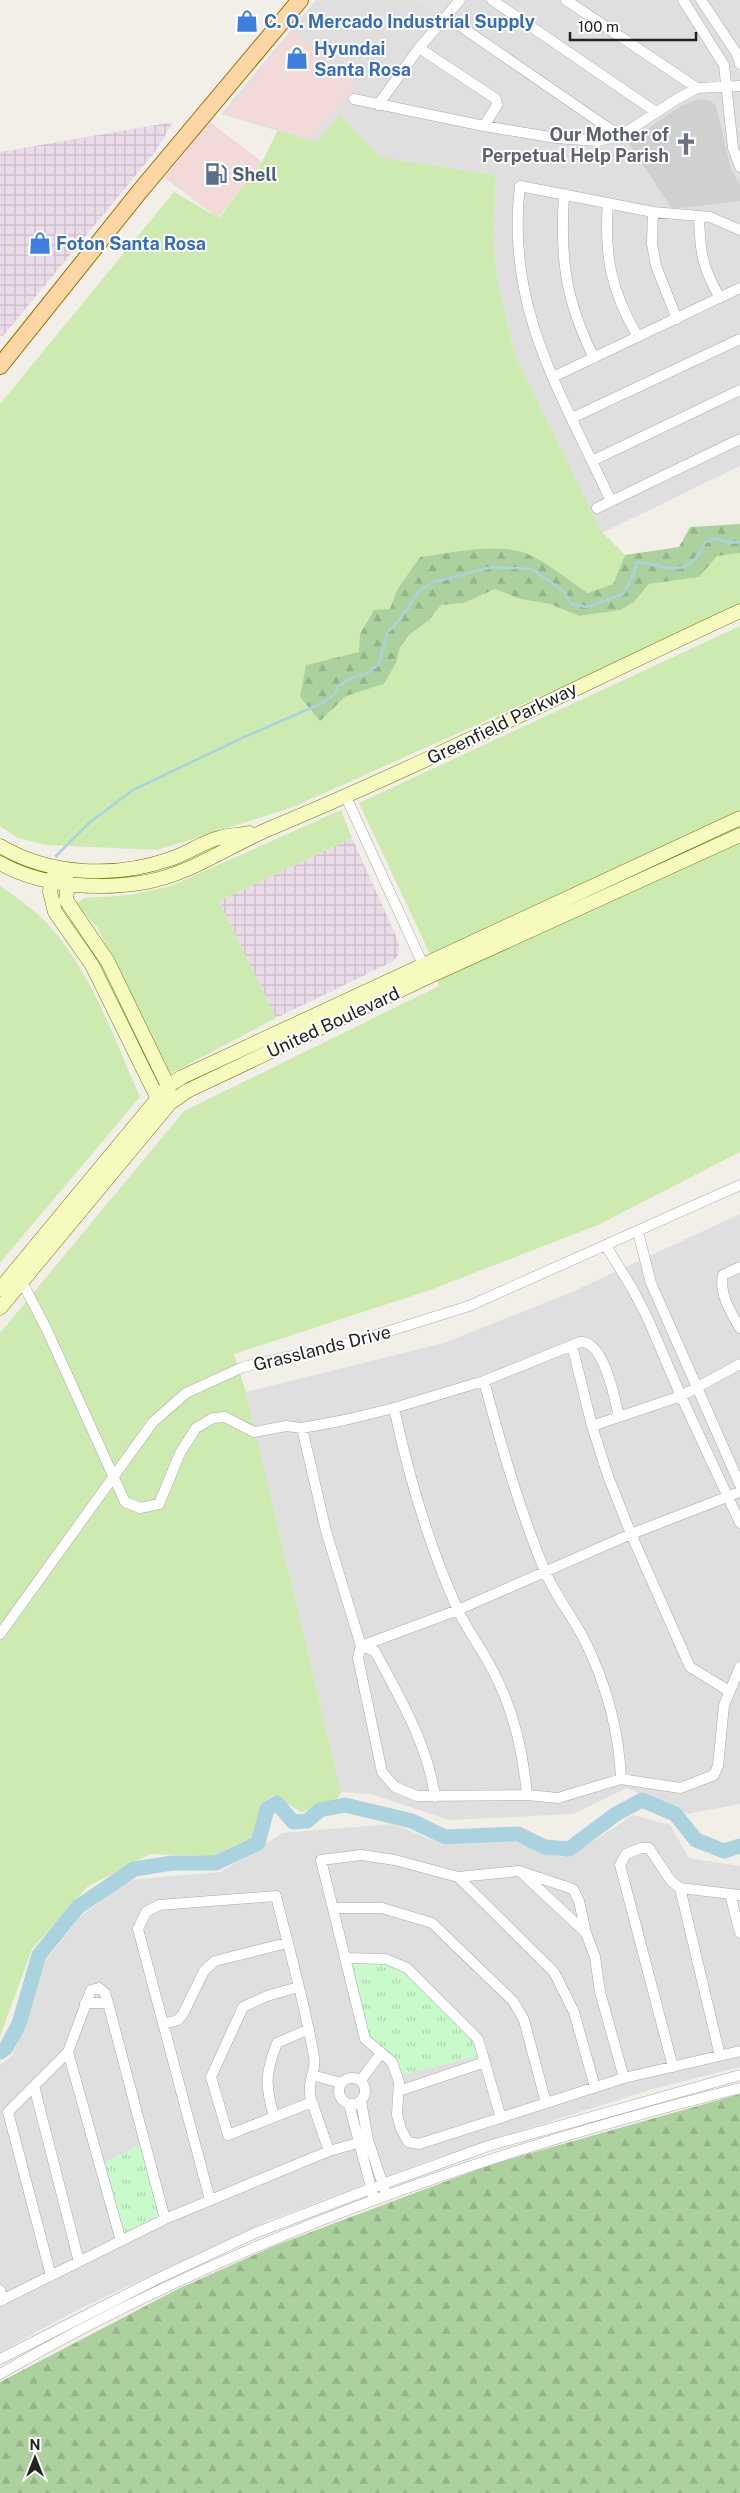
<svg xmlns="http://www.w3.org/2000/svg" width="740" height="2493" font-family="'Public Sans',sans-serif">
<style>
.residential{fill:#e0dfdf}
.commercial{fill:#f2dad9}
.industrial{fill:url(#industrial-grid)}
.religious{fill:#d0d0d0}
.grass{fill:#cdebb0}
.forest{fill:url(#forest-firs)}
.park{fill:url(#park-tufts)}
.parking{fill:#e2e2e2}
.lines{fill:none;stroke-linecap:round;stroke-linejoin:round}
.stream{stroke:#aad3df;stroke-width:2.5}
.river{stroke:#aad3df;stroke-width:15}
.street-casing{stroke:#a9a9a9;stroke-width:11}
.secondary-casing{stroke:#707d05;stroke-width:15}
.primary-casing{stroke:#a06b00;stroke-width:18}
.street{stroke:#fff;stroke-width:10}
.secondary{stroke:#f7fabf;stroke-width:14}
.primary{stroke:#fcd6a4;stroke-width:16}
.labels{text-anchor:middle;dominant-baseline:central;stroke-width:4;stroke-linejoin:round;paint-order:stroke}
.shop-label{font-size:18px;font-weight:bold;fill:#366cbe;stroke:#fff;text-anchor:start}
.worship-label{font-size:18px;font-weight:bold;fill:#5b616d;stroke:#fff;text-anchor:end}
.service-label{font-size:18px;font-weight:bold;fill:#4e5e75;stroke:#fff;text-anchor:start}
.street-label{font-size:18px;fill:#222;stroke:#fff}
</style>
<defs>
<pattern id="industrial-grid" width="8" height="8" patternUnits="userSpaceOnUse" patternTransform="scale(1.25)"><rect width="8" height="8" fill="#ebdbe8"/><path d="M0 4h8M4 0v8" fill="none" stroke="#c9bcc7"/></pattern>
<pattern id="forest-firs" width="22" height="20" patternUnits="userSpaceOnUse" patternTransform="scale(1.25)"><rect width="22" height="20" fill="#add19e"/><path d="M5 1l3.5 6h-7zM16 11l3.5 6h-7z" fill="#95b388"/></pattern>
<pattern id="park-tufts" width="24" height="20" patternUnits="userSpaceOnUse" patternTransform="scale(1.25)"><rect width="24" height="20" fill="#c8facc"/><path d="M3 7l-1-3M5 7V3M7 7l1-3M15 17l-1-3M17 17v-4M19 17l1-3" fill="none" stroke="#acd6af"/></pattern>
</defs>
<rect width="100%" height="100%" fill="#f2efe9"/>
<!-- residential -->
<path class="residential" d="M316 0H740V466L602 533 515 355 497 280 493 230 496 175 380 157 340 115 316 142 221 114Z
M740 1214V1804L687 1814 627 1788 573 1814 449 1820 371 1794 341 1792 246 1392 444 1343 572 1292Z
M633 1815 670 1825 689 1858 740 1866V2067L649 2090 433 2159 270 2220 77 2310 0 2352V2065L13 2055 46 1960 80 1917 128 1880 221 1872 282 1833 393 1824 444 1845 515 1842 563 1857 586 1846Z"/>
<!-- commercial -->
<path class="commercial" d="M293 31 356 85 311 138 224 114Z
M209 121 262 162 218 218 165 178Z"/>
<!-- industrial -->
<path class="industrial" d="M173 122 155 152 3 336 0 335V152Z
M352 838 396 936 399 945 398 956 392 962 276 1018 219 901Z"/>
<!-- religious -->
<path class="religious" d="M699 99 711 101 716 106 731 169 740 185V201L672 209 628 142 681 106Z"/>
<!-- grass -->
<path class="grass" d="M340 115 380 157 496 175 493 230 497 280 515 355 602 532 625 555 613 584 588 593 529 554 397 590 390 609 360 634V652L306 665 301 697 320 721 346 696 384 684 396 663 400 647 409 635 429 620 441 605 464 603 495 589 520 599 550 604 579 616 621 610 634 602 649 584 699 577 717 556 740 553V607L293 807 158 850 46 845 18 838 0 826V404L174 192 219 218 262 162 278 130 316 142Z
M740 626V1152L598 1225 430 1290 234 1354 246 1392 341 1792 335 1803 301 1812 274 1795 261 1804 254 1836 213 1856 150 1854 87 1887 32 1949 0 2036V1333L184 1111 439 986 429 952 359 803Z
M341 810 352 838 219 901 276 1018 170 1074 97 927 76 904 84 898 130 895 171 886Z
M0 886C11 894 24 902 34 911 86 956 113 1036 140 1097L0 1263Z"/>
<!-- forest -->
<path class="forest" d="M740 524V553L717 556 699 577 649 584 634 602 621 610 579 616 550 604 520 599 495 589 464 603 441 605 429 620 409 635 400 647 396 663 384 684 346 696 320 721 300 697 306 665 359 652 360 634 374 610 390 609 397 590 420 557C451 553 501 541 530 555 551 565 569 581 588 593L613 584 625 555 679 547 690 527Z
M740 2094V2493H0V2382L178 2289 274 2246 492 2164Z"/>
<!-- park -->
<path class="park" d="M351 1962 386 1965 408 1975 474 2042 478 2056 403 2075 397 2058 370 2037Z
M140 2145 159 2216 125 2233 105 2162Z"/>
<!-- parking -->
<path class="parking" d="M417 0H451L437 18Z"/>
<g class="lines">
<!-- stream -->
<path class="stream" d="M56 856 90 822 133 790 242 738 320 704 334 695 338 686 351 678 368 673 379 664 387 633 400 619 419 591 434 582 492 567 532 569 563 591 571 604 587 607 623 594 632 578 637 562C668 566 689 581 705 542L717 538 728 543 740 542"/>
<!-- river -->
<path class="river" d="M0 2052 6 2048 19 2024 39 1955 78 1907 134 1869 172 1863H216L258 1843 267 1809 277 1803 293 1822 307 1821 320 1810 345 1805 412 1821 445 1837 518 1834 545 1847 569 1849 616 1814 642 1800 675 1814 696 1840 724 1851 740 1846"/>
<defs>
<path id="street" d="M492 0 656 112
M566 0 697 88
M683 0 724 65 733 148 740 167
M701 0 737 54 740 64
M447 17 620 136
M419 48 496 99 497 105 484 126
M354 99 484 126 556 138 598 141 620 136 677 99 697 88 740 86
M378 105 419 48 460 0
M564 194C560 259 565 299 594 358
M608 203C604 256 611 291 638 337
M653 212 652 244 656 266 677 319
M699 216C700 252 702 267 720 298
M553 377 740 288
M572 418 740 339
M592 461 740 390
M611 501C562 395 505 308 520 186L653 212 710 217 740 230
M597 508 740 439
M346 797 426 971
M638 1232 651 1283 740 1485
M606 1246 632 1288 648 1319 681 1396 740 1523
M740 1267 723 1275C719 1294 731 1313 740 1328
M20 1278 46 1328 125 1502 140 1508 159 1504 180 1453 196 1428 213 1418 225 1417 254 1432 286 1426 302 1428 345 1420 394 1408 484 1381 580 1342C604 1340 615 1399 619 1417
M572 1345 592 1426 608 1476 631 1534 690 1667 729 1691
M484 1381C501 1445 519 1508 544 1569 554 1594 573 1617 585 1641 607 1686 619 1730 621 1779
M394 1408C409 1478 428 1543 457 1608 467 1630 482 1649 493 1671 514 1710 523 1752 527 1795
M592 1426 681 1396 740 1364
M302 1428 326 1531 361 1646 358 1658 382 1772 395 1787 417 1796 527 1795 558 1798 621 1779 680 1788 714 1775 718 1766 724 1705 740 1667
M0 1634 153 1422 186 1393 243 1367 354 1342 469 1306 740 1185
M361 1646 458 1610 631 1534 740 1492
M361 1646 375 1651C400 1699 427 1742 435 1797
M522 1873 586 1933 595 1957 600 1992 624 2078
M458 1877 554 1972 574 2012 595 2087
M680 1888 740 1895
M730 1894 740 1933
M333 1908H382L432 1923 513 2001 524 2020 546 2103
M586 1933 579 1901 573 1889 519 1871 458 1877 395 1860 361 1855 321 1860 365 2039 392 2062 399 2082 397 2115 401 2129 408 2142 419 2144 624 2078 740 2051
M345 1958 386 1959 407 1968 478 2039 501 2118
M298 1987 267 1996 243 2007 211 2077 228 2135 312 2102 329 2151
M85 2003H108
M163 2024 178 2020 183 2014 204 1971 215 1961 287 1943
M68 2052 121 2241
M673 2067 620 1865 626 1854 641 1848H649L671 1881 680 1888 720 2056
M312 2075 341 2083
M339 2091a13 13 0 1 1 26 0a13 13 0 1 1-26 0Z
M361 2080 381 2053
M34 2086 79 2262
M399 2091 485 2062
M361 2101 368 2140 385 2191
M349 2104 373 2195
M274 2117C265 2085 265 2074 277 2043L309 2029
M210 2200 138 1929 146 1912 159 1905 276 1896C289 1950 305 2003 314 2057 317 2075 305 2080 312 2102
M51 2276 8 2112 68 2052 91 1990 99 1988 105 1993 108 2003 165 2219
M0 2290 3 2300
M0 2301 165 2219 329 2151 368 2140
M0 2359 155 2280 255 2233 383 2184 488 2146 740 2075
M0 2374C229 2241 484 2152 740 2088"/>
<path id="secondary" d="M0 846C50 876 116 878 170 859 187 854 202 842 219 838 229 835 240 835 249 833
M0 863C41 887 100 890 146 882 191 874 230 845 271 828 430 762 584 683 740 611
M60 868 51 880 50 892 55 912 92 965 157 1097 165 1100
M64 876 68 883 66 900 108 962 168 1086 169 1095
M0 1289 168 1086 182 1077 740 818
M0 1308 170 1103 187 1091 428 977 740 835"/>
<path id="primary" d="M0 366 140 191 300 0"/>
</defs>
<!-- street casing -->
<use href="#street" class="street-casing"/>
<!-- secondary casing -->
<use href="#secondary" class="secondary-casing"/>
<!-- primary casing -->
<use href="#primary" class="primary-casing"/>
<!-- street -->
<use href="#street" class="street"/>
<!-- secondary -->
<use href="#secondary" class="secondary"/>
<!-- primary -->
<use href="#primary" class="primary"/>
</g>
<!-- icons -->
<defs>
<symbol id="shop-bare" viewBox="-9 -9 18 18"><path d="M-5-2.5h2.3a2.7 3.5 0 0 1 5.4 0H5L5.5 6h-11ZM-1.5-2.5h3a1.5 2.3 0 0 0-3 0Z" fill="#3f7fe0" stroke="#fff" stroke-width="2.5" paint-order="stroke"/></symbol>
<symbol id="church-bare" viewBox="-9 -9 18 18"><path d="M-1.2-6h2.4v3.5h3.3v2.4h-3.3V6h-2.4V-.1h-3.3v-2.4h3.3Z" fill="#6b7280" stroke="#fff" stroke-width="2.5" paint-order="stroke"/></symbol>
<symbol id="fuel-bare" viewBox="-9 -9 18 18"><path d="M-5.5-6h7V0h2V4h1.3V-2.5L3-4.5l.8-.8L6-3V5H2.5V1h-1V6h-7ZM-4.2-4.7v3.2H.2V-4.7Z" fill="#5c6f8a" stroke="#fff" stroke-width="2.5" paint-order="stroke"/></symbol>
</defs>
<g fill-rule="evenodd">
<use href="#shop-bare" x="231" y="5" width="32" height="32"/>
<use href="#shop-bare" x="281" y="42" width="32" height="32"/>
<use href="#church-bare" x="670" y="128" width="32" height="32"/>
<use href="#fuel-bare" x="200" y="158" width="32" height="32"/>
<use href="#shop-bare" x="24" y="227" width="32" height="32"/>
</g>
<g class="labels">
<!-- shop labels -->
<g class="shop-label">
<text x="264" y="21">C. O. Mercado Industrial Supply</text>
<text x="314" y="48">Hyundai<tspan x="314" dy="21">Santa Rosa</tspan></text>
<text x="56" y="243">Foton Santa Rosa</text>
</g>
<!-- worship labels -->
<g class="worship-label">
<text x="669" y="134">Our Mother of<tspan x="669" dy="21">Perpetual Help Parish</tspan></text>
</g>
<!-- service labels -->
<g class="service-label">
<text x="232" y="174">Shell</text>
</g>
<!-- street labels -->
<g class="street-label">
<text transform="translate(502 723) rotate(-26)">Greenfield Parkway</text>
<text transform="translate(333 1022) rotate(-25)">United Boulevard</text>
<text transform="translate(322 1348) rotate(-14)">Grasslands Drive</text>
</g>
</g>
<!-- north arrow -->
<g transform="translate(35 2458)" stroke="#ffffff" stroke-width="4" paint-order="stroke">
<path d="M0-4L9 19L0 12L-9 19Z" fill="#222222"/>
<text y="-8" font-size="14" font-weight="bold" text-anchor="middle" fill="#222222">N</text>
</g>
<!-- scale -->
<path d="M570 32v8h126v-8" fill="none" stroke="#222222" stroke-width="2.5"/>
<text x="578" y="32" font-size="15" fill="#222222" stroke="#ffffff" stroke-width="4" paint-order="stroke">100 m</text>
</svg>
